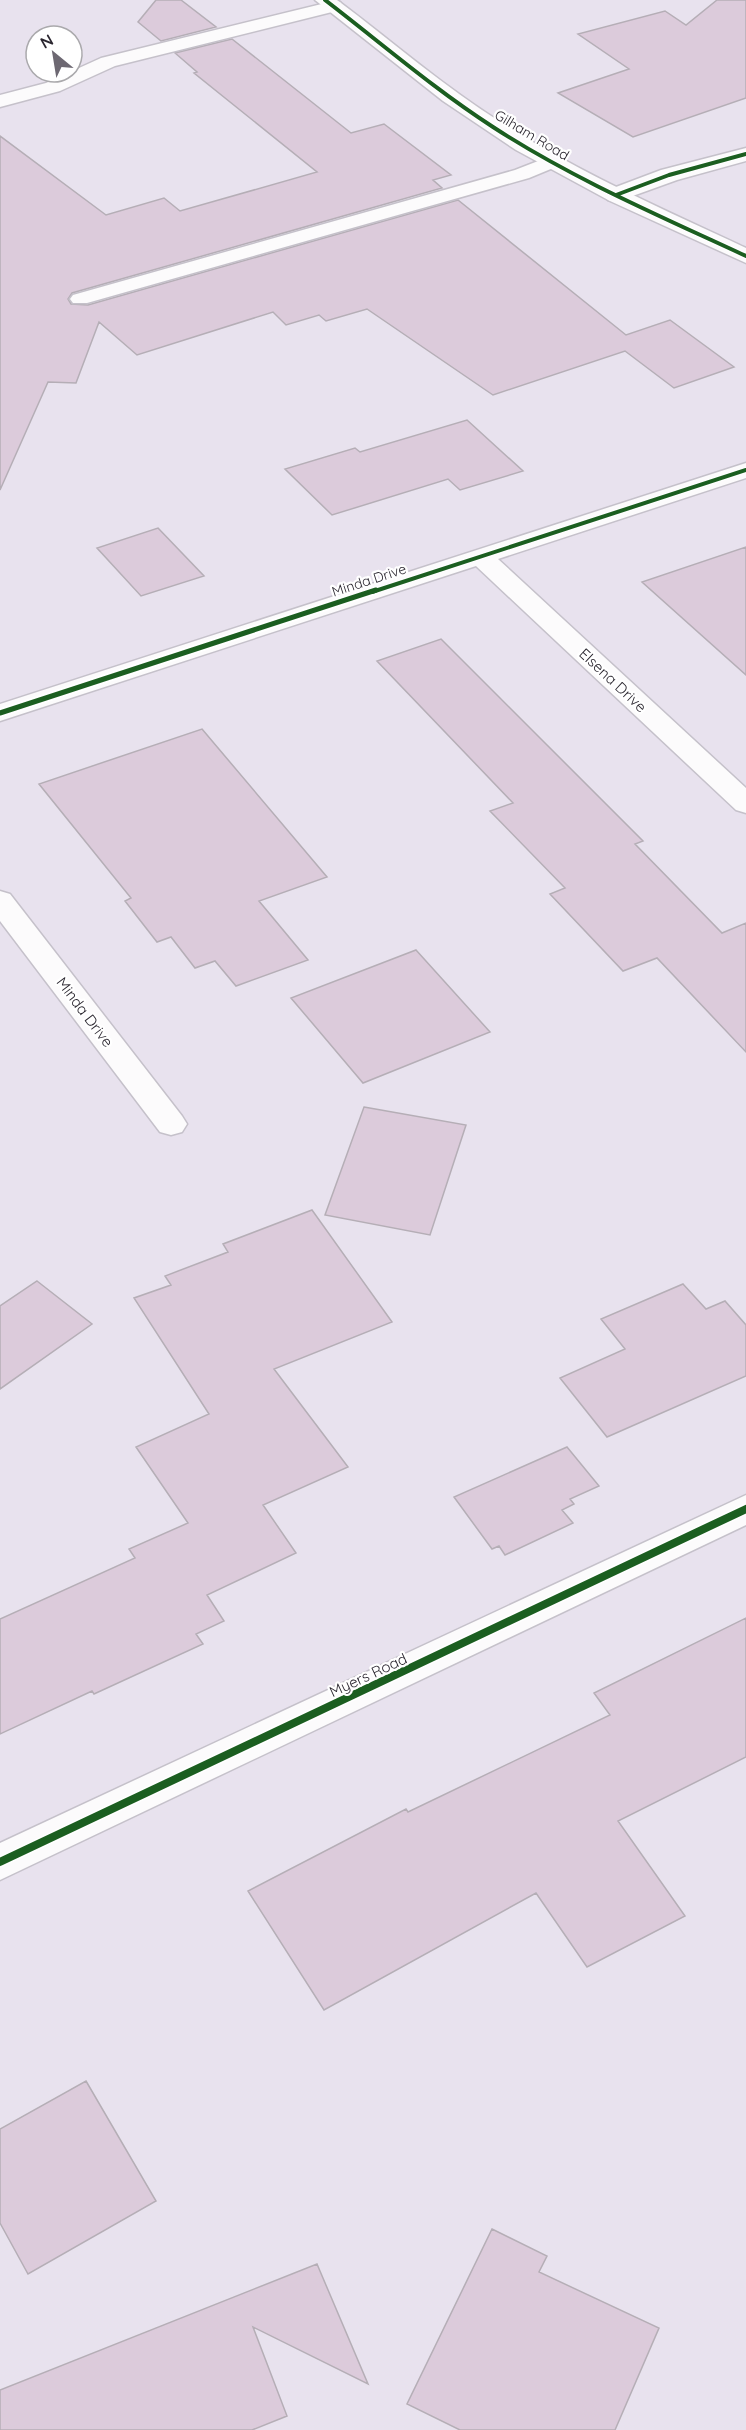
<svg xmlns="http://www.w3.org/2000/svg" width="746" height="2430" font-family="Quicksand,sans-serif">
<style>
.building{fill:#dccbdb;stroke:#b5aeb6;stroke-width:1.5}
.lines{fill:none;stroke-linecap:round;stroke-linejoin:round}
.lane-casing{stroke:#c5c1ca;stroke-width:3}
.street-casing{stroke:#c5c1ca;stroke-width:3}
.secondary-casing{stroke:#c5c1ca;stroke-width:3}
.lane{fill:#fcfbfc;fill-rule:evenodd}
.street{fill:#fcfbfc;fill-rule:evenodd}
.secondary{fill:#fcfbfc;fill-rule:evenodd}
.cycleway-far2-casing{stroke:#fff;stroke-width:6}
.cycleway-far1-casing{stroke:#fff;stroke-width:9}
.cycleway-casing{stroke:#fff;stroke-width:11}
.cycleway-far2{stroke:#1b5e20;stroke-width:4}
.cycleway-far1{stroke:#1b5e20;stroke-width:5}
.cycleway{stroke:#1b5e20;stroke-width:8}
.labels{text-anchor:middle;dominant-baseline:central;stroke-width:4.5;stroke-linejoin:round;paint-order:stroke}
.far-street-label{font-size:14px;fill:#2b2730;stroke:#fff}
.street-label{font-size:15px;fill:#2b2730;stroke:#fff}
</style>
<rect width="100%" height="100%" fill="#e8e2ee"/>
<!-- building -->
<path class="building" d="M156 0H181L216 27 161 41 138 22Z
M717 0H746V98L633 137 558 93 629 69 578 34 665 11 686 25Z
M232 39 351 133 384 124 451 175 433 180 442 188 72 293 68 299 71 304 88 305 458 200 626 335 670 320 734 367 674 388 625 351 493 395 367 309 326 321 319 315 286 325 273 312 137 355 99 322 76 383 48 382 0 490V136L106 215 164 198 180 211 317 172 194 73 197 72 175 53Z
M467 420 523 471 460 490 448 479 332 515 285 469 355 448 360 452Z
M158 528 204 576 141 596 97 548Z
M746 547V675L642 582Z
M441 639 643 841 635 844 722 933 746 923V1052L657 958 623 971 550 894 565 888 490 811 513 803 377 661Z
M202 729 327 877 259 901 308 960 236 986 215 961 195 968 171 937 157 942 125 901 131 898 39 784Z
M416 950 490 1032 363 1083 291 998Z
M364 1107 466 1125 430 1235 325 1215Z
M312 1210 392 1322 274 1369 348 1467 263 1505 296 1553 207 1595 224 1621 196 1634 203 1644 94 1694 92 1691 0 1734V1619L135 1558 129 1549 188 1523 136 1447 209 1414 134 1298 171 1285 165 1276 228 1252 223 1244Z
M37 1281 92 1324 0 1389V1306Z
M683 1284 706 1309 725 1301 746 1325V1376L607 1437 560 1378 625 1349 601 1319Z
M567 1447 599 1486 570 1499 574 1504 562 1510 573 1523 505 1555 499 1546 492 1549 454 1497Z
M746 1618V1757L618 1821 685 1916 587 1967 536 1893 324 2010 248 1891 406 1809 408 1812 610 1715 594 1693Z
M86 2081 156 2201 28 2274 0 2223V2129Z
M492 2229 547 2256 539 2272 659 2328 615 2430H460L407 2404Z
M317 2264 368 2384 253 2327 287 2416 252 2430H0V2390Z"/>
<g class="lines">
<defs>
<path id="lane" d="M334 1 340 2 343 6 340 10 115 66 60 91 0 107V95L46 83 101 58Z
M551 156 558 158 561 162 558 166 529 178 87 303H73L70 299 73 295 515 170Z"/>
<path id="street" d="M746 148V161L677 180 616 202 608 200 605 195 608 190 661 170Z
M746 463V478L498 559 746 788V813L736 810 476 566 0 721V704Z
M0 891 10 894 182 1116 187 1124 182 1132 171 1135 160 1132 0 921Z
M746 1495V1525L0 1880V1843Z"/>
<path id="secondary" d="M315 0H337C392 41 444 87 502 123 579 173 663 209 746 248V263L610 201 516 150 443 101Z"/>
</defs>
<!-- lane casing -->
<use href="#lane" class="lane-casing"/>
<!-- street casing -->
<use href="#street" class="street-casing"/>
<!-- secondary casing -->
<use href="#secondary" class="secondary-casing"/>
<!-- lane -->
<use href="#lane" class="lane"/>
<!-- street -->
<use href="#street" class="street"/>
<!-- secondary -->
<use href="#secondary" class="secondary"/>
<defs>
<path id="cycleway-far2" d="M325 0C381 43 434 89 493 127 573 179 660 216 746 256
M616 195 669 175 746 154
M372 592 746 470"/>
<path id="cycleway-far1" d="M0 713 376 590"/>
<path id="cycleway" d="M0 1862 746 1509"/>
</defs>
<!-- cycleway-far2 casing -->
<use href="#cycleway-far2" class="cycleway-far2-casing"/>
<!-- cycleway-far1 casing -->
<use href="#cycleway-far1" class="cycleway-far1-casing"/>
<!-- cycleway casing -->
<use href="#cycleway" class="cycleway-casing"/>
<!-- cycleway-far2 -->
<use href="#cycleway-far2" class="cycleway-far2"/>
<!-- cycleway-far1 -->
<use href="#cycleway-far1" class="cycleway-far1"/>
<!-- cycleway -->
<use href="#cycleway" class="cycleway"/>
</g>
<g class="labels">
<!-- far-street labels -->
<g class="far-street-label">
<text transform="translate(532 135) rotate(31)">Gilham Road</text>
<text transform="translate(369 580) rotate(-18)">Minda Drive</text>
</g>
<!-- street labels -->
<g class="street-label">
<text transform="translate(613 680) rotate(43)">Elsena Drive</text>
<text transform="translate(85 1012) rotate(53)">Minda Drive</text>
<text transform="translate(368 1675) rotate(-25)">Myers Road</text>
</g>
</g>
<!-- north arrow -->
<g transform="translate(54 54) rotate(330)"><circle r="28" fill="#ffffff" stroke="#aaa9ac" stroke-width="1.5"/>
<path d="M0-4.5L10 22L0 15L-10 22Z" fill="#6d6872"/>
<text y="-9" font-size="16" font-weight="bold" text-anchor="middle" fill="#2b2730">N</text>
</g>
</svg>
